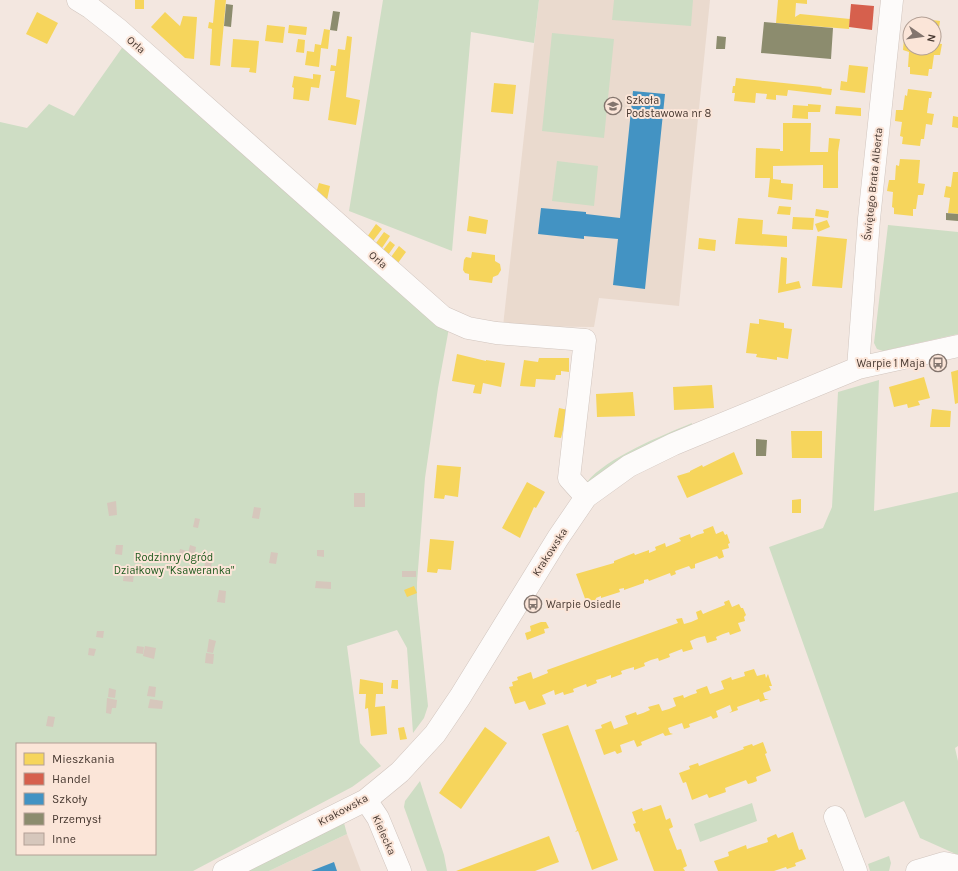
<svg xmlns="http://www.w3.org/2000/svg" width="958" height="871" font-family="Karla,sans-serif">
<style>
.education{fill:#eadace}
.green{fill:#ceddc4;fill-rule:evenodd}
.homes{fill:#f6d55c}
.shops{fill:#d6604d}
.schools{fill:#4393c3}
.industry{fill:#8c8c6e}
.building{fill:#d6c7bc}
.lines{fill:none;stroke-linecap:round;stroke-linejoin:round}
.minor-casing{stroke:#d1c5be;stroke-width:23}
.minor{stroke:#fdfbfa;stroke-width:22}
.labels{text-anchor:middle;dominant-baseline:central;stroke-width:4;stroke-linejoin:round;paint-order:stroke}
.street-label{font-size:11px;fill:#473830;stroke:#fbe5d8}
.poi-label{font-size:11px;fill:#473830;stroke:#fbe5d8;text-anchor:start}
.park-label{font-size:11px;fill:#1d591d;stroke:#fbe5d8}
</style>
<rect width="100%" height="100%" fill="#f3e7e0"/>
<!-- education -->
<path class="education" d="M539 0H710L679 306 599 298 594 327 503 326Z
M347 834 361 871H269Z"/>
<!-- green -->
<path class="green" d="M383 0H539L534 43 471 32 452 251 349 211Z
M614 0H693L691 26 612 20Z
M552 33 614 39 604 138 542 131Z
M124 45 449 328 438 388 425 478 417 583V599L428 706 424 718 413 733 407 648 397 630 347 646 360 743 381 766 352 787 193 871H0V122L27 128 49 104 74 116ZM17 744H155V854H17Z
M557 161 598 166 594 206 552 201Z
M888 225 958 232V334L883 351 877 349 874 343Z
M879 380 874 511 958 492V746L955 748 958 761V855L920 838 904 801 865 818 769 547 823 528 832 507 838 392Z
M692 423 691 428 591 483 587 482C606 458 663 435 692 423Z
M420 781 444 855 447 871H427L404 807 405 801Z
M752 803 757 821 700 842 694 824Z
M344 823 347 834 269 871H244Z
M889 856 891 863 889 871H870L868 864Z"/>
<!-- homes -->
<path class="homes" d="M135 0H144V9H135Z
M215 0H226L220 66 210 65 212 29 208 28 209 22 213 23Z
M778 0H807V4L796 3 795 17 800 14 850 19 849 29 776 23Z
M37 12 58 23 47 44 26 34Z
M165 12 180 26 183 16 197 17 194 59 185 58 151 27Z
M916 18 940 21 939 28H936L935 43 942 44 940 55H934L932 69H929L928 76 910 74V67H908L909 52 903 50 904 39 910 40V48H934V24H915Z
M267 25 285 27 283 43 265 41Z
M289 25 307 27 306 35 288 33Z
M324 29 330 30 328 49 321 48 319 67 305 65 307 51 314 52 315 44 321 45Z
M347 36 352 37 346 97 360 100 356 125 328 120 335 71H330L331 65 336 66 338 49 345 50Z
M233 39 259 41 256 73 249 72 250 68 231 67Z
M298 39 305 40 304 53 296 52Z
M849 65 868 67 865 93 840 90 841 81 847 82Z
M313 74 321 75 319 88 311 87 309 101 293 99 294 88 292 87 294 76 313 79Z
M736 78 822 87 821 88 832 89 831 95 788 90 787 96 776 95V100L766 99 767 94 756 93 755 103 734 101 735 93H732L733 86H735Z
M494 83 516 85 513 114 491 112Z
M908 89 932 92 931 98H929L927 113 934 114 932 125 926 124 924 139H921L920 146 902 144 903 137 900 136 902 122 895 121 896 110H903L905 95 907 96Z
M808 104 821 105 820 112H808V119L792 118 793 105 808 106Z
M836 106 861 108V116L835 114Z
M953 116 958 117V128L952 127Z
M783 123H811L810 152H828L829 138 840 139 838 152V188H823V165L773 166V179L781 180V183L793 184 792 200 768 197 770 178H755L756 148 780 149V151H783Z
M900 159 920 160 918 183 925 184 923 195H918L916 209H913V216L894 214V208L892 207 893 192 887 191 889 180H895L896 165 899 166Z
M953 172H958V214L948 213 950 198 944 197 946 186 951 187Z
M319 183 330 186 327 200 315 197Z
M779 206 791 207 790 215 777 214Z
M816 209 829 211 828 218 815 216Z
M469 216 488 220 486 234 467 231Z
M793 217 814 218 813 230 792 229Z
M738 218 763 220 762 234 787 236V247L735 244Z
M827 220 830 227 818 232 815 224Z
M376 224 382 229 373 241 367 237Z
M384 232 390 236 382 248 376 243Z
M817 236 847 239 842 288 812 286Z
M699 238 716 240 715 251 698 249Z
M390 241 395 245 388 255 383 250Z
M399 246 406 252 398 263 391 257Z
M472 252 495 255V261L500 264 501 270 498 275 493 277 492 283 469 280V274L465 273 463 270 464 260 466 257 471 258Z
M781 257 787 258 786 284 799 281 801 288 778 293Z
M759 319 784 323V328L792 329 788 359 777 357V360L756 357 757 354 746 353 750 323 759 324Z
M457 354 486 361V360L505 363 501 387 483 383 481 394 473 393 475 385 452 381Z
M539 358H569V372L561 371V375H556L555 380 536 379 535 387 520 386 524 360 538 362Z
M958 370V403L955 404 951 372Z
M924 377 930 398 918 401 920 405 908 408 907 404 894 407 889 387Z
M712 385 714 408 674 410 673 387Z
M633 392 635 416 597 417 596 394Z
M559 408 568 410 561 438 554 437Z
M932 409 951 411 950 427H930Z
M791 431H822V458H792Z
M734 452 743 474 687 498 677 476 690 472V471L702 465 703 467Z
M437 465 461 467 458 497 445 495 444 499 434 498Z
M527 482 545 492 536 508 534 507 520 538 502 528Z
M801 499V513H792V500Z
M713 526 716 534 723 531 725 535 727 534 730 543 728 544 729 548 722 550 724 557 719 559 717 556 695 564V568L691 569 689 566 675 571 676 574 671 576 670 573 649 581 648 579 644 580V583L624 590V588L619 589 620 592 601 598V596L596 598 597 600 587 604 576 574 614 563V561L634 553 635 555 649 550V553L656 550 655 547 665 543 666 547 681 541 679 538 690 534 691 538 697 535 704 533 703 530Z
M430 539 454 541 451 570 438 569 437 573 427 572Z
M414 586 417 593 407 597 404 590Z
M729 600 732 607 739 604 741 608H743L746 615 744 617 745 621 738 623 741 631 730 635 729 632 723 634 716 637 717 640 707 643 705 636 697 638 690 641 693 649 683 652 682 649 669 654 670 657 659 661 658 658 651 660 644 663 645 666 634 670V667L627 669 621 671 622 674 611 678V675L603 678 596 680 597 683 587 687 586 684 573 689 574 692 564 695 563 692 555 695 554 690 542 695 546 704 529 710 525 701 515 704 509 687 513 686 512 682 518 680 517 677 531 672 533 679 548 673 547 670 678 623 676 619 682 618 684 624 691 622 698 619 696 612 701 610 703 614 710 611 725 605 724 602Z
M541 622H546L549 628 544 629 545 633 527 640 525 633 531 631 530 626Z
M754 669 757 676 765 674 766 678 768 674 772 686H769L771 690 763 693 765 699H769L760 702 759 699 737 707 738 710 729 713 732 711 730 705 716 711 718 717 713 719 711 716 706 718 689 724 690 727 684 729 682 723 668 728 670 733 673 734 665 736 663 733 641 742 642 745 637 747 634 740 620 745 622 752 617 754 615 751 604 755 595 730 602 728 601 725 611 721 614 729 628 724 625 716 636 712 637 715 643 713 650 710 648 707 659 704 662 711 669 709 676 706 673 698 683 695 684 698 691 695 697 693 696 690 707 686 710 694 724 689 721 681 731 677 732 680 745 676 744 672Z
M360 679 383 683V694H376L375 707 385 706 387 734 371 736 368 708 365 709 366 694H359Z
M392 680H398V689L391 688Z
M568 725 618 860 592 870 578 831 575 832 577 830 542 734Z
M404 727 407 739 400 740 398 728Z
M485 727 507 743 461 809 439 793Z
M763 742 767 753 765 754 771 771 756 777 757 781 752 783 748 784 746 780 725 788 726 792 709 798 707 794 692 800 686 782 683 783 679 773 690 769 689 766 698 763 699 766 744 749 743 747 752 744 753 746Z
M661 805 666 820 670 818 673 827 669 829 677 850 681 849 687 866 683 868 685 871H654L639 831 636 832 633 824 636 823 632 812 642 808 643 811Z
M793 832 799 850 802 849 806 859 795 863 796 866 787 869 786 867 774 871H718L714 861 729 856 728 852 746 845 747 849 768 842 767 838 776 834 778 838Z
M549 836 559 862 548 866 535 871H456Z"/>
<!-- shops -->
<path class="shops" d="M851 4 874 6 872 30 849 27Z"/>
<!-- schools -->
<path class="schools" d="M633 91 665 94 645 289 613 285 618 239 584 236V239L538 234 541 208 586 212V214L620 218Z
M334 862 337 871H311Z"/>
<!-- industry -->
<path class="industry" d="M226 4 233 5 231 27 224 26Z
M333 11 340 12 337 31 330 30Z
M764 22 833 28 831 59 761 53Z
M717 36 726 37 725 49H716Z
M946 213 958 214V221L946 220Z
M756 439 767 440 766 456H756Z"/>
<!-- building -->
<path class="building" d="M354 493H365V507H354Z
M116 501 117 515 109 516 107 503Z
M254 507 261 508 259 519 252 518Z
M195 518 200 519 198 528 193 527Z
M116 545H123L122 555 115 554Z
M190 545 196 547 195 554 188 553Z
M180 549 187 551 185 560 178 558Z
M317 550H324V557L317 556Z
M271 552 278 553 276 564 269 563Z
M206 556 213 557 210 572 204 570Z
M402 571H416V577H402Z
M124 572 134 573 133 582 123 581Z
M316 581 331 582V589L315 588Z
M219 590 226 591 225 603 217 602Z
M97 631H104L103 638 96 637Z
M209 639 216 641 213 653 207 652Z
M137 646 144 647 143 654 136 653Z
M145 646 156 648 154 659 143 656Z
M89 648 96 649 94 656 88 655Z
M206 653 214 654 213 664 205 663Z
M149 686 156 687 155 697 147 696Z
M109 688 116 690 115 698 108 697Z
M107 698 117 700 116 708H112L111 714 106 713Z
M150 699 163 701 162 709 148 708Z
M48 716 55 717 53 727 46 726Z"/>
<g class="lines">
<defs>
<path id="minor" d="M78 0 91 8 119 30 443 317 468 328 496 333 585 340 569 478 586 497
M858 368 869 219 892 0
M366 800 378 818 400 871
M835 817 856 871
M224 871 366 800 400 772 435 734 460 697 558 538 586 497 629 466 674 444 858 368 958 346
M917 871 944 863 958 866"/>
</defs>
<!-- minor casing -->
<use href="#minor" class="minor-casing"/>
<!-- minor -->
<use href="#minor" class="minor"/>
</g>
<!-- icons -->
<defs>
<symbol id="school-ring" viewBox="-11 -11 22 22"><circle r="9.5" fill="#fbe5d8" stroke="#83756e" stroke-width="1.5"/><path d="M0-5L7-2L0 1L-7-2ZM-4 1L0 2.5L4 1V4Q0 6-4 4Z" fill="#83756e"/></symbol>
<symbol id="bus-ring" viewBox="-11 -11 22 22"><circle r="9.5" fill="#fbe5d8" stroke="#83756e" stroke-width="1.5"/><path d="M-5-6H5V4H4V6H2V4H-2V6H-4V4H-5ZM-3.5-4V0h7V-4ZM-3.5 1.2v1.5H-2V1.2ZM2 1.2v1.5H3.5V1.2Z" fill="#83756e"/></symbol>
</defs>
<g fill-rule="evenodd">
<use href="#school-ring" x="603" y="96" width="20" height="20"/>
<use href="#bus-ring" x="928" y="353" width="20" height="20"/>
<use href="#bus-ring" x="523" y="594" width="20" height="20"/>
</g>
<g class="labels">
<!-- street labels -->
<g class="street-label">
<text transform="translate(136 45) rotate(41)">Orla</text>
<text transform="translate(873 184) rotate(-84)">Świętego Brata Alberta</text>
<text transform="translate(378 260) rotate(41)">Orla</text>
<text transform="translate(550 552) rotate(-57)">Krakowska</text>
<text transform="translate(343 810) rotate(-28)">Krakowska</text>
<text transform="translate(384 835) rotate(66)">Kielecka</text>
</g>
<!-- poi labels -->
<g class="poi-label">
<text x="626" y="100">Szkoła<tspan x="626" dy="13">Podstawowa nr 8</tspan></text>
<text x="925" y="363" text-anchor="end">Warpie 1 Maja</text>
<text x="546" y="604">Warpie Osiedle</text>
</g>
<!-- park labels -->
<g class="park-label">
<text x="174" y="557">Rodzinny Ogród<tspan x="174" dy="13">Działkowy "Ksaweranka"</tspan></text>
</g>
</g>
<!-- legend -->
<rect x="16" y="743" width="140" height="112" fill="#fbe5d8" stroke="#b3a095"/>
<rect x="24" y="753" width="20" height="12" fill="#f6d55c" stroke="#b3a095"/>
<text x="52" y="763" font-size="12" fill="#473830">Mieszkania</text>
<rect x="24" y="773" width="20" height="12" fill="#d6604d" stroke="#b3a095"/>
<text x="52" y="783" font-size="12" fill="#473830">Handel</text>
<rect x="24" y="793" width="20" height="12" fill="#4393c3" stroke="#b3a095"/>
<text x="52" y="803" font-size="12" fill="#473830">Szkoły</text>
<rect x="24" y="813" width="20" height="12" fill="#8c8c6e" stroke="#b3a095"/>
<text x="52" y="823" font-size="12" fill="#473830">Przemysł</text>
<rect x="24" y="833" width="20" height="12" fill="#d6c7bc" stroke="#b3a095"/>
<text x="52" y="843" font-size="12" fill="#473830">Inne</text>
<!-- north arrow -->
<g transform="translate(922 36) rotate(103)"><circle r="19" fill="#fbe5d8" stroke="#b3a095"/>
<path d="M0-3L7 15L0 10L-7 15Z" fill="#83756e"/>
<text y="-6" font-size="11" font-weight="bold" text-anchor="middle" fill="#473830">N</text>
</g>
</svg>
